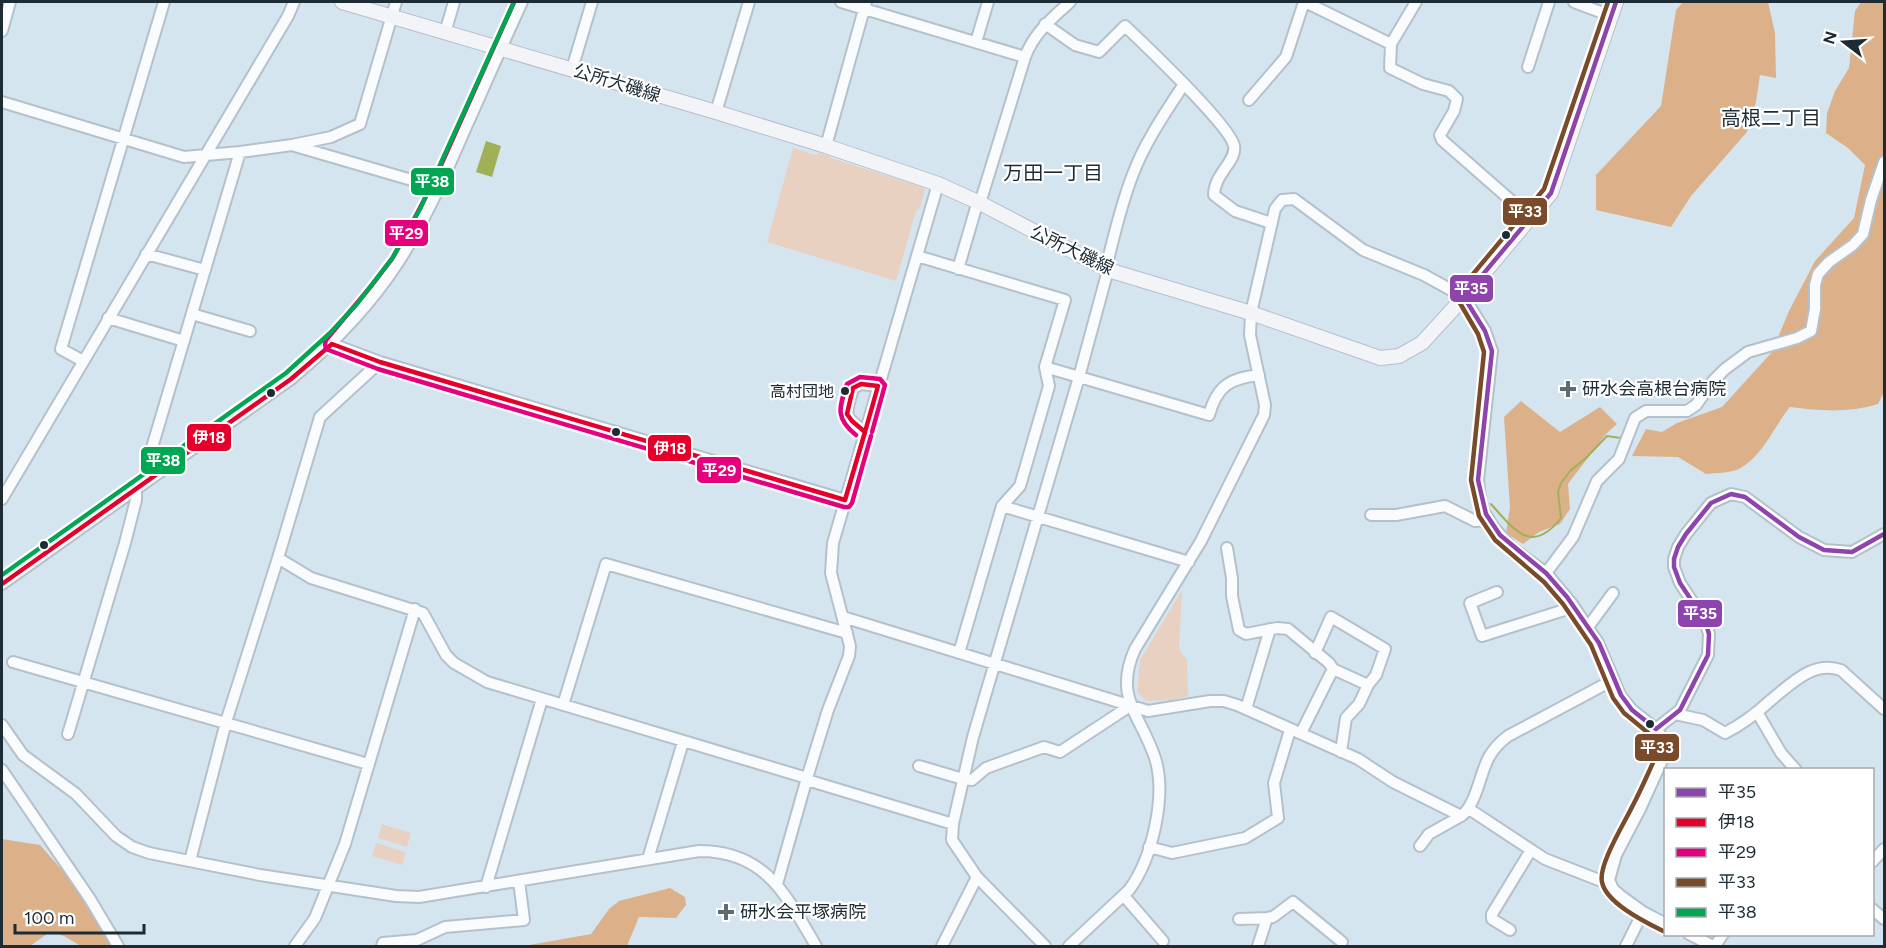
<svg xmlns="http://www.w3.org/2000/svg" width="1886" height="948" font-family="Figtree,'Noto Sans JP',sans-serif">
<style>
.green{fill:#e8d1c1}
.forest{fill:#dcb18a}
.water{fill:#a0b057}
.lines{fill:none;stroke-linecap:round;stroke-linejoin:round}
.stream{stroke:#a0b057;stroke-width:2}
.minor-casing{stroke:#b4c1cb;stroke-width:14}
.major-casing{stroke:#b8beca;stroke-width:16}
.minor{stroke:#f9fbfd;stroke-width:10}
.major{stroke:#f3f4f8;stroke-width:14}
.bus-1-casing{stroke:#fff;stroke-width:9}
.bus-2-casing{stroke:#fff;stroke-width:9}
.bus-3-casing{stroke:#fff;stroke-width:9}
.bus-4-casing{stroke:#fff;stroke-width:9}
.bus-5-casing{stroke:#fff;stroke-width:9}
.bus-1{stroke:#8e44ad;stroke-width:4.5}
.bus-2{stroke:#e4002b;stroke-width:4.5}
.bus-3{stroke:#e5007d;stroke-width:4.5}
.bus-4{stroke:#7a4b2a;stroke-width:4.5}
.bus-5{stroke:#00a651;stroke-width:4.5}
.bus-dot{fill:#1d2b34;stroke:#fff;stroke-width:2}
.poi-dot{fill:#5d6c76;stroke:#fff;stroke-width:2}
.labels{text-anchor:middle;dominant-baseline:central;stroke-width:4.5;stroke-linejoin:round;paint-order:stroke}
.bus-label{font-size:16px;fill:#1d2b34;stroke:#fff;text-anchor:end}
.street-label{font-size:18px;fill:#1d2b34;stroke:#fff}
.poi-label{font-size:18px;fill:#1d2b34;stroke:#fff;text-anchor:start}
.neighbourhood-label{font-size:20px;fill:#1d2b34;stroke:#fff}
.line-badge{stroke:#fff;stroke-width:2}
.badge-label{font-size:16px;text-anchor:middle;font-weight:bold;fill:#fff}
</style>
<rect width="100%" height="100%" fill="#d5e5f0"/>
<!-- green -->
<path class="green" d="M793 148 816 155 818 153 830 156 831 158 923 187 925 189 920 208 916 211 896 281 767 242Z
M1182 590 1179 650 1187 660 1188 696 1172 700 1146 701 1137 692 1140 660Z
M382 824 411 833 407 847 378 838Z
M376 843 406 852 402 865 372 856Z"/>
<!-- forest -->
<path class="forest" d="M1683 2H1768L1775 33 1776 78 1760 75 1756 102 1747 132 1691 196 1671 227 1596 210V175L1661 106 1676 10Z
M1861 2H1884V392L1878 404C1850 413 1819 411 1790 407 1773 428 1763 456 1739 469 1730 473 1716 473 1706 474L1678 457 1632 456 1646 429 1662 432 1677 423 1722 407 1772 352 1789 311 1815 261 1854 218 1865 165 1848 148 1826 133 1827 113 1835 91 1849 68 1855 11Z
M1521 401 1560 432 1600 407 1617 424 1606 434 1568 484 1570 509 1560 524 1539 532 1523 544 1506 533 1510 507 1504 417Z
M2 839 40 845 78 888 114 946H81L64 936 50 932 30 946H2Z
M670 888 685 897 686 905 676 918 639 917 627 946H524L591 934 609 909 619 901Z"/>
<!-- water -->
<path class="water" d="M486 141 501 146 492 177 476 172Z"/>
<g class="lines">
<!-- stream -->
<path class="stream" d="M1491 504C1515 531 1532 555 1561 518L1558 492 1561 483 1570 471 1586 458 1607 436 1621 438"/>
<defs>
<path id="minor" d="M841 2 1025 57 980 203
M1305 2 1391 44
M1416 2 1391 44 1390 68 1423 84 1449 91 1457 99 1454 111 1440 135 1442 140 1531 218
M1574 2 1611 16
M1045 24 1075 45 1099 52 1125 26C1144 44 1231 127 1234 146 1237 161 1214 174 1214 195L1235 211 1271 223
M2 31 10 2
M445 33 454 2
M976 42 988 2
M1025 57C1034 33 1052 18 1070 2
M1528 67 1549 2
M572 69 592 2
M1249 100 1286 57 1304 2
M2 102 184 157 240 152 292 145 331 137 360 124 396 2
M716 112 749 2
M295 146 439 188
M826 146 866 2
M146 254 205 270
M917 256 1065 300 1045 367 1049 386 1020 486 1002 506 959 653
M1106 268C1114 236 1121 204 1133 174 1145 142 1165 113 1184 84
M958 269 978 201
M192 314 250 331
M108 318 184 341
M332 344 380 362 845 500
M83 361 61 349 164 2
M380 362 320 417 278 558 311 578 423 613 446 655 454 663 487 682 807 778 828 710 849 656 850 646 831 573 833 543 938 184
M1045 367 1209 415C1217 386 1230 378 1259 375
M865 432C841 414 846 416 853 388L861 384 878 386
M153 476C147 468 149 460 151 451L240 152
M2 499 288 16 294 2
M1002 506 1189 562
M1371 515H1396L1445 506 1475 521 1489 520
M1227 548 1232 578V596L1239 630 1246 634 1277 628 1288 629 1329 663 1333 669 1368 685 1359 704 1346 718 1341 752
M1546 573 1573 537 1597 481 1619 459 1635 418 1646 411H1687L1696 405 1713 381 1725 369 1748 352 1797 338 1811 331 1815 309V285L1818 274 1829 262 1853 245 1863 234 1871 200 1884 162
M2 584 291 379C332 345 370 306 399 261 426 219 446 173 466 127 485 85 503 43 522 2
M1497 592 1470 603 1482 636 1574 607
M843 617 1148 711 1210 701H1224L1237 705 1358 759 1393 782 1461 816C1476 806 1480 773 1489 757 1494 748 1500 742 1508 736L1613 680
M1588 627 1613 593
M1315 653 1331 617 1385 649 1376 675 1368 685
M13 662 368 764
M563 705 606 564 847 633
M1246 709 1270 629
M1757 712 1781 753 1796 770
M1675 714 1703 720 1725 733C1741 725 1758 712 1771 700 1791 684 1813 660 1841 670L1884 709
M2 725 23 755 76 794 116 836 132 847 149 853 260 875 396 896 419 897 699 851C766 851 786 895 816 946
M1656 729 1680 710 1708 655 1709 634 1705 621 1680 583 1674 567V559L1678 547 1686 534 1711 503 1731 494 1745 497 1799 537 1824 550 1852 552 1884 534
M1301 733 1333 669
M68 734 125 543 136 500V490
M919 766 963 779 972 780 986 768 1044 747 1060 752 1130 706
M2 770 90 899 118 946
M807 780 953 824
M1469 809 1545 859 1604 882 1609 880
M1420 846 1429 834 1461 816
M1149 847 1172 853 1245 838 1278 818 1274 783 1290 730
M648 859 683 742
M190 861 226 722 278 558
M1872 862 1884 849
M777 884 807 778
M486 887 542 699
M1124 896 1163 941
M1872 909 1884 919
M1239 919 1267 918
M1510 930 1492 919V914L1531 850
M1689 934 1713 946
M295 946 315 918 345 844 415 609
M382 946 383 943 417 940 445 927 524 920 519 881
M942 946 977 877
M1045 946 977 877 952 840 953 824 973 737 1079 377 1108 270
M1069 946 1129 890C1152 859 1167 796 1155 758 1141 715 1113 698 1135 649L1201 541 1264 415 1265 405 1250 335 1251 313 1275 209 1282 200 1294 199 1363 250 1424 275 1464 297 1485 331 1492 351 1478 480 1480 499 1484 512 1494 528 1513 549 1546 573 1572 604 1598 643 1620 695 1632 710 1656 729 1664 740 1666 748 1664 756 1640 809 1616 855 1609 880 1613 889 1621 896 1643 912 1666 924
M1258 946 1267 918 1273 917 1293 902 1342 942
M1626 946 1643 912
M1715 946 1723 934"/>
<path id="major" d="M342 2 716 112 826 146 938 184 980 203 1108 270 1251 313 1380 358 1399 356 1422 343 1464 297 1551 193 1616 2"/>
</defs>
<!-- minor casing -->
<use href="#minor" class="minor-casing"/>
<!-- major casing -->
<use href="#major" class="major-casing"/>
<!-- minor -->
<use href="#minor" class="minor"/>
<!-- major -->
<use href="#major" class="major"/>
<defs>
<path id="bus-1" d="M1616 2 1551 193 1464 297 1485 331 1492 351 1478 480 1486 514 1500 535 1546 573 1567 597 1599 643 1621 695 1632 710 1656 729 1680 710 1708 655 1709 634 1705 621 1680 583 1674 567V559L1678 547 1686 534 1711 503 1731 494 1745 497 1799 537 1824 550 1852 552 1884 534"/>
<path id="bus-2" d="M861 384 878 386 865 432 852 421 847 414 853 388Z
M2 584 291 379 332 344 380 362 845 500 865 432"/>
<path id="bus-3" d="M514 2 433 183 412 223 392 259 372 285 326 340 325 344 326 349 378 369 844 507H849L852 503 871 436
M856 435C835 418 839 408 847 384L860 377 880 379 885 385 872 432"/>
<path id="bus-4" d="M1608 2 1544 189 1458 292 1457 298 1478 334 1484 352 1471 480 1479 516 1495 540 1544 582 1563 604 1591 645 1613 698 1624 713 1652 736 1657 747V754C1649 771 1642 788 1633 805 1625 822 1598 865 1602 882 1606 903 1645 922 1663 931"/>
<path id="bus-5" d="M2 575 286 373 330 333 357 304 393 257 420 209 514 2"/>
</defs>
<!-- bus-1 casing -->
<use href="#bus-1" class="bus-1-casing"/>
<!-- bus-2 casing -->
<use href="#bus-2" class="bus-2-casing"/>
<!-- bus-3 casing -->
<use href="#bus-3" class="bus-3-casing"/>
<!-- bus-4 casing -->
<use href="#bus-4" class="bus-4-casing"/>
<!-- bus-5 casing -->
<use href="#bus-5" class="bus-5-casing"/>
<!-- bus-1 -->
<use href="#bus-1" class="bus-1"/>
<!-- bus-2 -->
<use href="#bus-2" class="bus-2"/>
<!-- bus-3 -->
<use href="#bus-3" class="bus-3"/>
<!-- bus-4 -->
<use href="#bus-4" class="bus-4"/>
<!-- bus-5 -->
<use href="#bus-5" class="bus-5"/>
</g>
<!-- markers -->
<g class="bus-dot">
<circle cx="1506" cy="235" r="5"/>
<circle cx="845" cy="391" r="5"/>
<circle cx="271" cy="393" r="5"/>
<circle cx="616" cy="432" r="5"/>
<circle cx="44" cy="545" r="5"/>
<circle cx="1650" cy="724" r="5"/>
</g>
<g class="poi-dot">
<path d="M1565 380h6v6h6v6h-6v6h-6v-6h-6v-6h6z"/>
<path d="M723 903h6v6h6v6h-6v6h-6v-6h-6v-6h6z"/>
</g>
<g class="labels">
<!-- bus labels -->
<g class="bus-label">
<text x="834" y="391">高村団地</text>
</g>
<!-- street labels -->
<g class="street-label">
<text transform="translate(617 83) rotate(17)">公所大磯線</text>
<text transform="translate(1072 250) rotate(26)">公所大磯線</text>
</g>
<!-- poi labels -->
<g class="poi-label">
<text x="1582" y="389">研水会高根台病院</text>
<text x="740" y="912">研水会平塚病院</text>
</g>
<!-- neighbourhood labels -->
<g class="neighbourhood-label">
<text x="1771" y="118">高根二丁目</text>
<text x="1053" y="173">万田一丁目</text>
</g>
</g>
<g class="line-badge">
<rect x="410" y="167" width="45" height="29" rx="6" fill="#00a651"/>
<rect x="1502" y="197" width="46" height="29" rx="6" fill="#7a4b2a"/>
<rect x="384" y="219" width="45" height="28" rx="6" fill="#e5007d"/>
<rect x="1449" y="274" width="45" height="29" rx="6" fill="#8e44ad"/>
<rect x="186" y="423" width="46" height="29" rx="6" fill="#e4002b"/>
<rect x="647" y="434" width="45" height="28" rx="6" fill="#e4002b"/>
<rect x="140" y="446" width="46" height="29" rx="6" fill="#00a651"/>
<rect x="696" y="456" width="46" height="28" rx="6" fill="#e5007d"/>
<rect x="1677" y="599" width="46" height="29" rx="6" fill="#8e44ad"/>
<rect x="1634" y="733" width="46" height="29" rx="6" fill="#7a4b2a"/>
</g>
<g class="badge-label">
<text x="432" y="187">平38</text>
<text x="1525" y="217">平33</text>
<text x="406" y="239">平29</text>
<text x="1471" y="294">平35</text>
<text x="209" y="443">伊18</text>
<text x="670" y="454">伊18</text>
<text x="163" y="466">平38</text>
<text x="719" y="476">平29</text>
<text x="1700" y="619">平35</text>
<text x="1657" y="753">平33</text>
</g>
<!-- border -->
<rect width="1886" height="948" fill="none" stroke="#1d2b34" stroke-width="6"/>
<!-- legend -->
<rect x="1664" y="768" width="210" height="168" fill="#ffffff" stroke="#a5aaae" stroke-width="1.5"/>
<rect x="1676" y="788" width="30" height="9" fill="#8e44ad" stroke="#a5aaae" stroke-width="1.5"/>
<text x="1718" y="798" font-size="18" fill="#1d2b34">平35</text>
<rect x="1676" y="818" width="30" height="9" fill="#e4002b" stroke="#a5aaae" stroke-width="1.5"/>
<text x="1718" y="828" font-size="18" fill="#1d2b34">伊18</text>
<rect x="1676" y="848" width="30" height="9" fill="#e5007d" stroke="#a5aaae" stroke-width="1.5"/>
<text x="1718" y="858" font-size="18" fill="#1d2b34">平29</text>
<rect x="1676" y="878" width="30" height="9" fill="#7a4b2a" stroke="#a5aaae" stroke-width="1.5"/>
<text x="1718" y="888" font-size="18" fill="#1d2b34">平33</text>
<rect x="1676" y="908" width="30" height="9" fill="#00a651" stroke="#a5aaae" stroke-width="1.5"/>
<text x="1718" y="918" font-size="18" fill="#1d2b34">平38</text>
<!-- north arrow -->
<g transform="translate(1844 42) rotate(287)" stroke="#ffffff" stroke-width="4.5" paint-order="stroke">
<path d="M0-4.5L10 22L0 15L-10 22Z" fill="#1d2b34"/>
<text y="-9" font-size="16" font-weight="bold" text-anchor="middle" fill="#1d2b34">N</text>
</g>
<!-- scale -->
<path d="M15 924v9h129v-9" fill="none" stroke="#1d2b34" stroke-width="3"/>
<text x="24" y="924" font-size="18" fill="#1d2b34" stroke="#ffffff" stroke-width="4.5" paint-order="stroke">100 m</text>
</svg>
